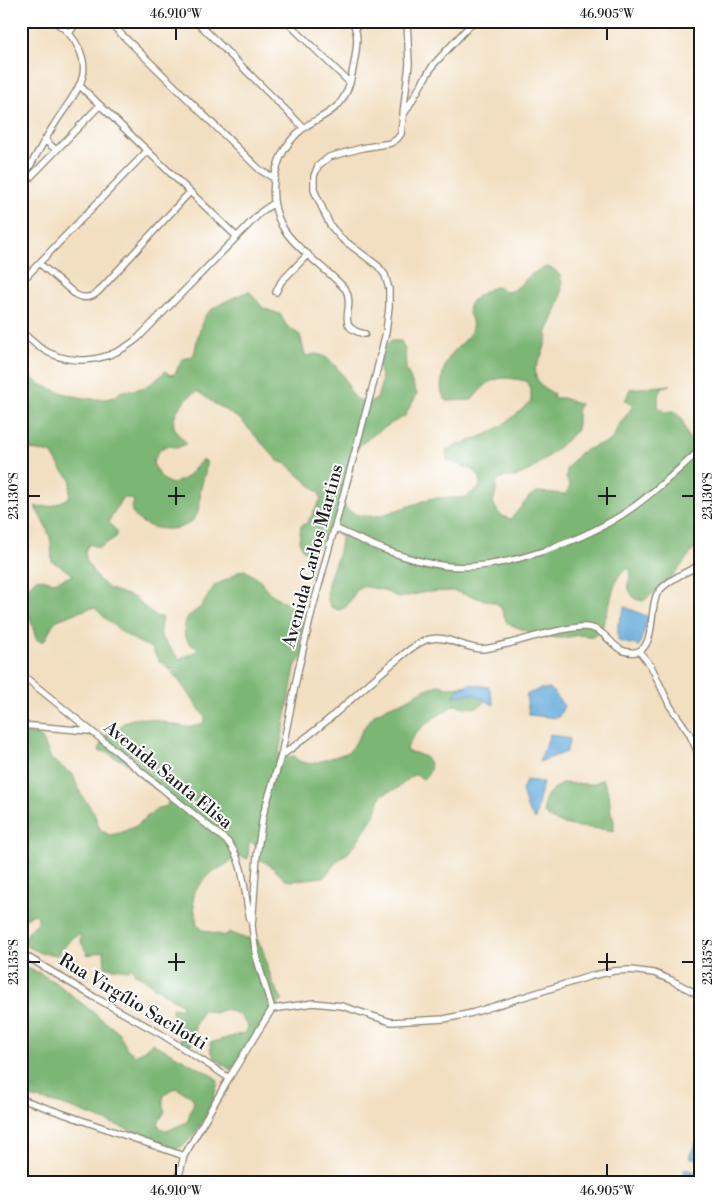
<svg xmlns="http://www.w3.org/2000/svg" width="722" height="1204" font-family="'Libre Bodoni',serif">
<style>
.forest{fill:#7cb674;stroke:#4c6948;fill-rule:evenodd}
.water{fill:#63aada;stroke:#40637b}
.lines{fill:none;stroke-linecap:round;stroke-linejoin:round}
.minor-casing{stroke:#877e6e;stroke-width:8}
.minor{stroke:#fff;stroke-width:5.5}
.ticks{fill:none;stroke:#1c1c1c;stroke-width:2}
.labels{text-anchor:middle;dominant-baseline:central;stroke-width:4;stroke-linejoin:round;paint-order:stroke}
.street-label{font-size:18px;fill:#1c1c1c;stroke:#fff}
.neatline{fill:none;stroke:#1c1c1c;stroke-width:2}
.ticks-label{font-size:12px;text-anchor:middle;fill:#1c1c1c}
</style>
<rect width="100%" height="100%" fill="#fff"/>
<filter id="ink" filterUnits="userSpaceOnUse"><feTurbulence type="fractalNoise" baseFrequency=".02" numOctaves="2"/><feDisplacementMap in="SourceGraphic" scale="10" xChannelSelector="R" yChannelSelector="G"/><feConvolveMatrix kernelMatrix="1 2 1 2 8 2 1 2 1" color-interpolation-filters="sRGB"/></filter>
<filter id="wash" filterUnits="userSpaceOnUse"><feTurbulence type="fractalNoise" baseFrequency=".0096" numOctaves="4" result="noise"/><feDisplacementMap in="SourceGraphic" scale="20" xChannelSelector="R" yChannelSelector="G"/><feGaussianBlur stdDeviation="1.12" result="paint"/><feColorMatrix in="noise" values="0 0 0 0 0 0 0 0 0 0 0 0 0 0 0 0 0 1.4 0 .05"/><feComposite in="paint" operator="in"/></filter>
<g filter="url(#wash)">
<rect width="100%" height="100%" fill="#f2dfc1"/>
<!-- forest -->
<path class="forest" d="M546 267C578 272 553 317 546 334L548 336 543 352 535 369 536 377 541 386 554 394 553 398H563L580 404 577 410V430L557 449 532 469 515 477H505L496 482V492L493 502C497 512 500 517 511 519L530 496 538 492 566 494 570 486 566 478 567 468 580 453 597 445 607 443 614 437 617 428 633 406 625 401 630 389 671 385 663 387 658 396V406L664 412H674L682 418C684 427 691 449 701 452V511L699 523 701 524V527C698 534 698 544 693 550 678 571 665 586 643 601L635 599C624 585 630 583 631 569 609 565 612 628 594 636 590 637 583 635 578 635 572 636 566 638 559 638 540 638 524 630 507 623L501 608 496 603 453 591 426 592 399 598 383 590 363 586 359 587 346 607 339 610 331 607C315 581 355 547 335 525L332 526 325 541 309 552 303 550 299 541 301 526 307 523 321 499 319 493 286 464 278 461 240 419 215 404 197 391C186 398 167 416 176 431 179 437 184 438 186 444L177 448C163 442 158 451 153 463 158 473 161 481 173 484L187 477 202 460 206 461C207 470 203 478 201 488 199 500 202 510 193 520 179 536 134 530 131 507L134 502 133 500 129 498H122L109 521 110 524 117 531 116 537 99 548 89 544 85 551 87 563 98 579 110 589 135 598 156 617H162L160 628 161 637 179 659 199 650 189 643 185 637 184 628 187 617 201 607 215 585 230 578 239 571 245 570 259 580 270 593 294 609 300 616 302 622V630L299 643 301 646H306C306 654 298 660 295 667L279 753 282 757 295 756 298 761 311 764 347 753 353 747 365 726 375 714 390 706 402 702 426 689 438 685 449 687 474 685 486 695C483 713 468 707 454 705 436 717 413 729 406 751 410 753 414 752 418 754 433 759 434 770 423 779L417 775H413L398 788 381 795 375 814 356 843 348 853 337 861 324 877 290 881 284 879 271 866 260 859 257 854 261 848 249 841 248 859 240 856H236L228 863 208 875 195 891 193 900 197 924 203 930 224 936 230 932 240 937 257 939 262 948 273 984 283 1000 278 1005 274 1013 266 1021 238 1063 230 1071V1069C219 1062 210 1057 210 1043L244 1033 247 1031 248 1025 239 1015 226 1009 215 1013 202 1009C201 1016 197 1019 195 1026 193 1035 194 1041 188 1050 179 1038 172 1024 172 1008L180 1009 182 1005 151 985 144 978 135 974 131 966 129 970 105 967 104 951 88 955 81 942 80 934 71 939 58 955 40 953 21 943 30 930 38 922V917L35 914 31 915 21 921V892L24 891 21 885V733L37 735 42 738 51 759 73 775 81 795 94 812 98 825 101 830 109 835 120 833 136 826 156 809 167 806 168 802 164 794 148 784 124 761 113 757 109 752 99 751 103 737 109 733 122 735 120 729 121 725C145 704 184 740 205 721V717L172 671 158 660 152 648C127 638 114 627 95 608H90L57 620 53 624 45 640 41 642 36 639 25 600 29 586 37 578 54 582 74 575 52 561C51 553 52 544 50 537 47 526 40 517 35 507L52 506 69 498 71 480 63 471 51 453C40 450 29 453 21 443V366C26 371 32 379 38 383 57 393 100 406 118 395L119 393 122 391C141 391 153 385 165 371L170 375 175 374 182 359 191 357 194 354C197 342 199 327 205 316 212 306 237 296 249 291L263 308 280 314 286 325 300 335 305 355 309 356C323 348 338 368 345 379 348 384 349 390 352 394 357 402 370 404 377 399L382 380 376 355 391 341H401L405 350 406 369 417 394C414 402 408 408 405 416 395 421 364 439 358 448 354 454 352 463 350 470 347 477 342 483 341 491 338 515 364 519 382 515L433 498H464L480 487V477L473 470 447 460V450C458 444 469 442 480 437 500 429 515 416 531 401V389L526 381C498 375 490 377 472 400L447 401C441 395 440 388 442 380 443 370 445 363 451 355 457 346 470 339 472 328 475 314 460 312 476 297 481 294 491 287 497 287 502 288 505 293 511 291 519 288 525 279 532 274 536 272 541 270 546 267Z
M603 779 609 794 611 812 614 821V831C591 826 560 830 544 813V803L547 795 562 783 593 784Z
M21 965 43 975 59 985 119 1033 127 1049 135 1055 143 1051 152 1043 210 1074 218 1080C216 1099 195 1144 176 1149L167 1144 63 1105 33 1098 21 1089ZM176 1088 192 1097 194 1102 187 1122 167 1131 159 1127 158 1123 165 1111C160 1099 164 1091 176 1088Z"/>
<!-- water -->
<path class="water" d="M625 607 649 617 639 646 618 641V624Z
M470 684 489 687 494 705 473 694 453 696 459 689Z
M539 689H551L564 706 558 718 529 715 526 695Z
M550 734 570 739 566 752 539 762Z
M526 780 543 782 535 820 528 810 522 791Z
M701 1133V1160L689 1157Z
M684 1168 701 1174V1183H685Z"/>
</g>
<g filter="url(#ink)">
<g class="lines">
<defs>
<path id="minor" d="M108 21 260 170 274 178
M196 21 304 128
M286 21 350 83
M352 21C359 34 357 44 355 58 352 74 350 91 339 104 329 115 316 119 305 127 274 150 265 193 282 226 294 248 329 270 346 290 356 309 333 327 365 334
M69 33 78 21
M79 85 237 237
M403 114 409 64 407 21
M45 140 56 150
M21 182C32 163 42 144 54 125 62 112 72 100 79 86 92 62 75 33 53 21
M21 187 100 105
M39 263 76 295C84 299 91 298 98 292L190 192
M21 282 147 151
M276 292 281 282 308 254
M21 331C27 337 33 342 39 347 71 369 111 361 138 338L261 212 274 203
M335 528C371 545 407 561 446 566 501 572 587 540 632 508 656 491 679 469 701 449
M639 651 651 666 670 706 689 733 701 759
M21 674 228 842C245 863 244 893 250 919
M21 725 89 731
M281 756C297 744 314 732 329 719 352 699 374 678 398 659 406 652 415 644 426 640 445 633 462 648 481 649 491 649 501 645 511 643 534 637 557 629 581 627 610 625 610 656 636 652 656 648 649 609 657 594 665 581 687 571 701 565
M21 953 94 997 161 1034 229 1078
M272 1009 314 1003 342 1006 391 1022 444 1019 472 1013 591 976 614 971 630 970 654 973 671 980 701 996
M21 1099 184 1156
M177 1183 184 1156 229 1078 272 1009 256 956 252 926 257 855 263 815 281 756 298 671 312 611 376 374 386 332 389 307V289L385 275 378 266 341 238 330 225 314 190V176L318 166 329 157 362 148 391 143 397 139 401 134 403 116 425 78 434 64 474 21"/>
</defs>
<!-- minor casing -->
<use href="#minor" class="minor-casing"/>
<!-- minor -->
<use href="#minor" class="minor"/>
</g>
</g>
<!-- ticks -->
<path class="ticks" d="M176 28V40M607 28V40M176 487V505M607 487V505M28 496H40M168 496H185M598 496H616M682 496H694M176 953V971M607 953V971M28 962H40M168 962H185M598 962H616M682 962H694M176 1164V1176M607 1164V1176"/>
<g class="labels">
<!-- street labels -->
<g class="street-label">
<text transform="translate(313 556) rotate(-75)">Avenida Carlos Martins</text>
<text transform="translate(168 775) rotate(39)">Avenida Santa Elisa</text>
<text transform="translate(133 1002) rotate(31)">Rua Virgílio Sacilotti</text>
</g>
</g>
<!-- margin -->
<rect width="722" height="1204" fill="none" stroke="#fff" stroke-width="55"/>
<rect x="28" y="28" width="666" height="1148" class="neatline"/>
<g class="ticks-label">
<text x="176" y="18">46.910°W</text>
<text x="607" y="18">46.905°W</text>
<text transform="translate(14 496) rotate(-90)" y="4">23.130°S</text>
<text transform="translate(708 496) rotate(-90)" y="4">23.130°S</text>
<text transform="translate(14 962) rotate(-90)" y="4">23.135°S</text>
<text transform="translate(708 962) rotate(-90)" y="4">23.135°S</text>
<text x="176" y="1195">46.910°W</text>
<text x="607" y="1195">46.905°W</text>
</g>
</svg>
